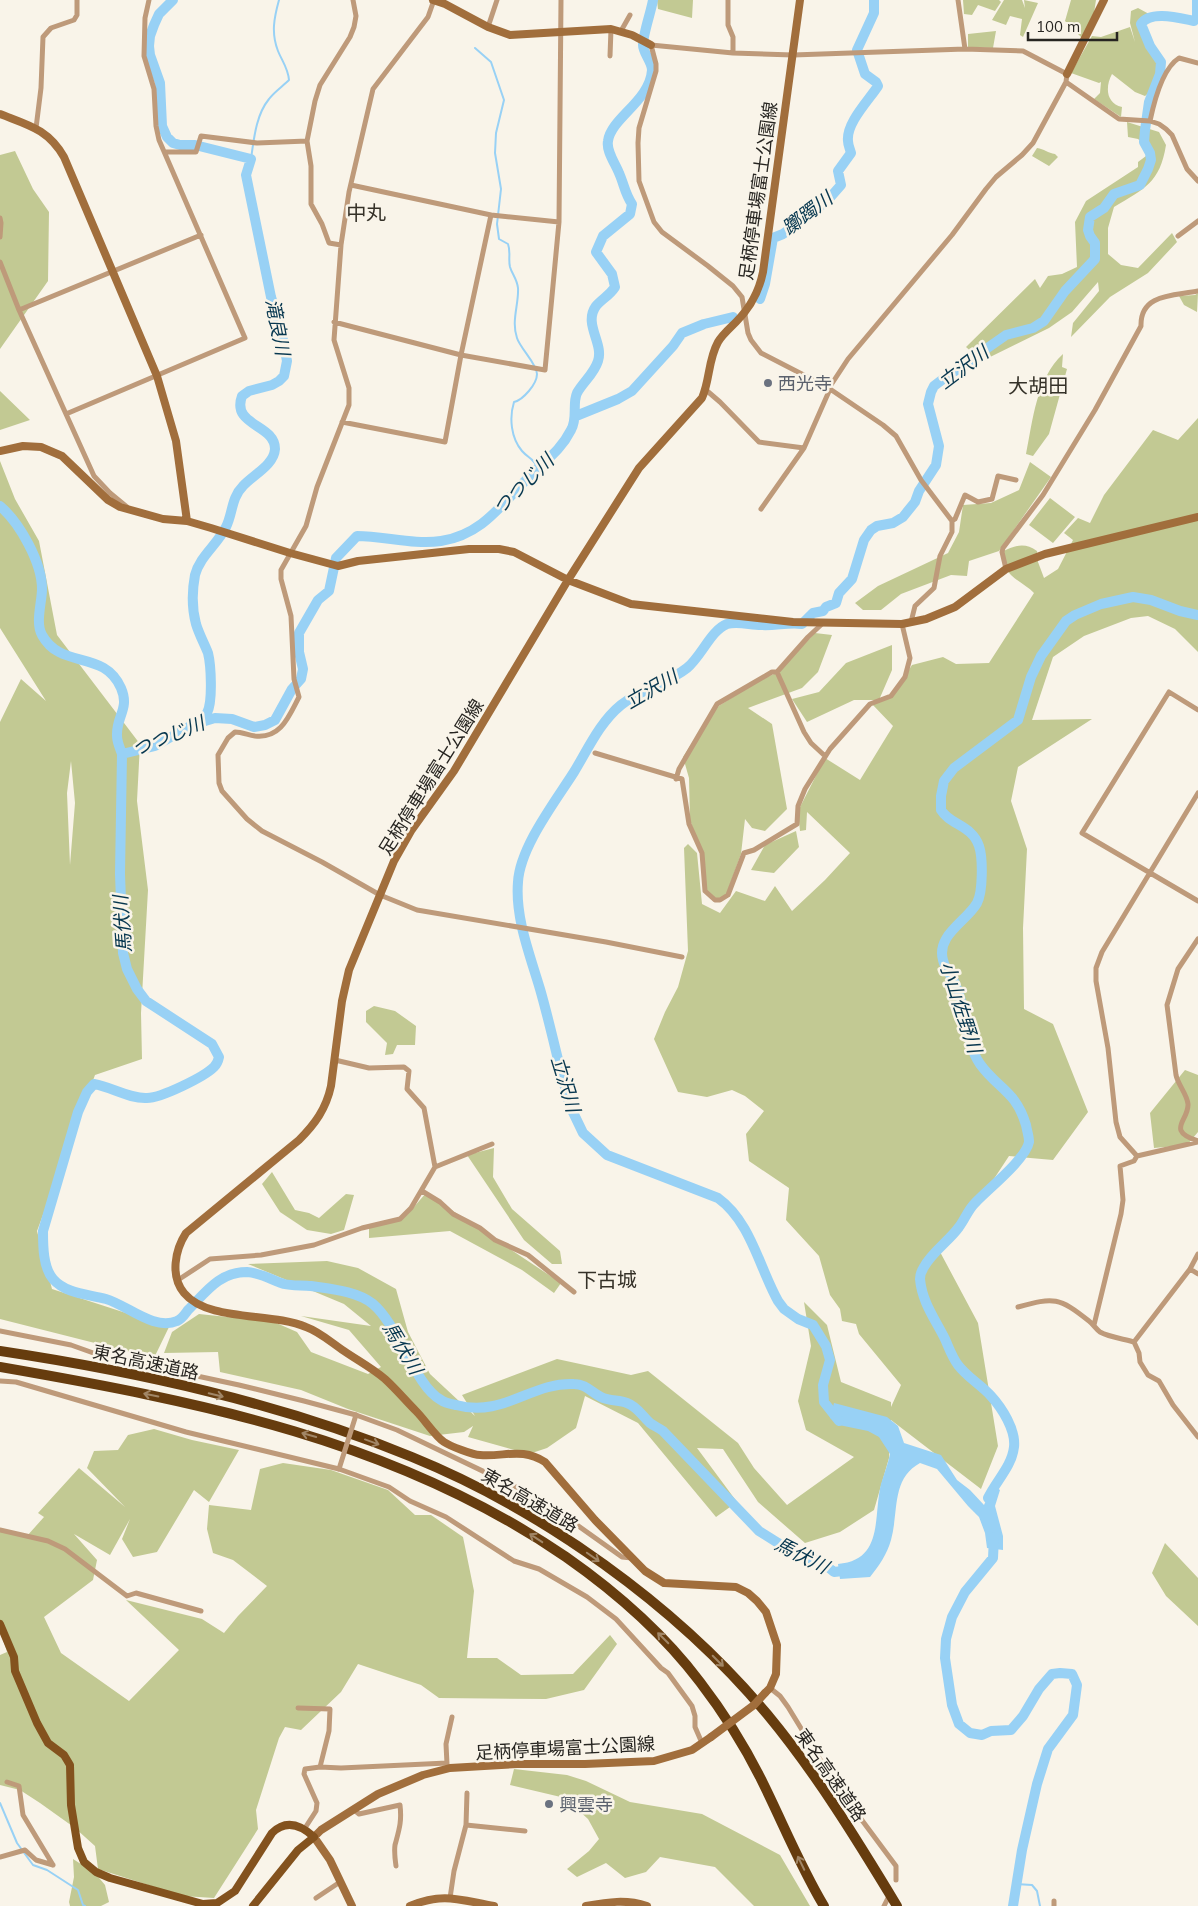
<svg xmlns="http://www.w3.org/2000/svg" width="1198" height="1906" font-family="Mulish,'Noto Sans JP',sans-serif">
<style>
.green{fill:#c2c993;fill-rule:evenodd}
.water{fill:#98d1f5}
.lines{fill:none;stroke-linecap:round;stroke-linejoin:round}
.stream{stroke:#98d1f5;stroke-width:2}
.river{stroke:#98d1f5;stroke-width:10}
.street{stroke:#be9a7a;stroke-width:5}
.secondary{stroke:#a16e3c;stroke-width:8}
.primary{stroke:#83521e;stroke-width:8}
.highway{stroke:#663c0e;stroke-width:10}
.street-bridge{stroke:#be9a7a;stroke-width:5}
.secondary-bridge{stroke:#a16e3c;stroke-width:8}
.oneway{stroke:#a18666}
.worship-dot{fill:#6b7280;stroke:#f9f4e9;stroke-width:2}
.labels{text-anchor:middle;dominant-baseline:central;stroke-width:5;stroke-linejoin:round;paint-order:stroke}
.street-label{font-size:18px;fill:#272521;stroke:#f9f4e9}
.worship-label{font-size:18px;fill:#5b616d;stroke:#f9f4e9;text-anchor:start}
.water-label{font-size:19px;font-style:italic;fill:#07374f;stroke:#f9f4e9}
.quarter-label{font-size:20px;fill:#353128;stroke:#f9f4e9}
</style>
<rect width="100%" height="100%" fill="#f9f4e9"/>
<!-- green -->
<path class="green" d="M657 0H693L692 18 658 9Z
M963 0H999L1001 2 995 11 978 5 972 15 964 14Z
M1004 0H1022L1025 8 1024 0 1038 3 1023 37 1020 35 1022 19 1010 16 1006 25 992 20Z
M1071 0H1096L1092 26 1082 38 1065 21Z
M1138 8 1149 14 1140 24 1147 47 1157 61 1158 69 1150 92 1145 96 1135 92 1112 74C1105 87 1106 103 1122 107L1121 117 1094 99 1100 93 1101 82 1099 83 1071 73 1092 36 1101 37 1130 27 1135 42 1130 23 1131 11Z
M996 31 993 48 968 47V34Z
M1127 122 1159 132 1166 145C1160 183 1144 189 1114 207L1108 228V254L1121 265 1138 268 1172 233 1177 242 1148 273 1110 297 1071 337 1073 323 1099 291 1098 282 1072 312 1049 328 982 361 966 347 1035 279 1040 288 1048 276 1062 274 1077 267 1075 222 1086 201 1138 167V162L1146 156 1150 149 1138 139 1128 137Z
M1037 148C1044 149 1048 153 1055 154L1058 157 1049 166 1032 156Z
M15 151 33 189 49 212 48 281 0 349V155Z
M1198 293 1197 312 1184 305 1179 296 1195 295Z
M1063 354 1062 367 1067 369 1049 434 1033 456 1026 454C1033 420 1036 379 1063 354Z
M0 391 30 420 0 430Z
M1198 410V652L1175 629 1148 616 1131 618 1084 636 1053 657 1032 720 1092 719 1018 767 1011 801 1027 849 1023 928 1024 1009 1053 1024 1088 1112 1053 1160 1009 1156 982 1197 939 1250 978 1323 998 1446 981 1489 891 1420 889 1458 874 1510 840 1532 805 1543 758 1502 723 1449 697 1448 737 1502 716 1517 638 1423 585 1396 576 1428 547 1448 529 1454 468 1437 473 1426 464 1432 430 1436 348 1409 301 1390 220 1372 218 1352 164 1353 172 1332 199 1314 274 1322 297 1332 311 1352 368 1374 381 1367 349 1330 301 1316 371 1326 344 1304 248 1264 327 1261 358 1268 396 1289 408 1332 430 1374 475 1416 462 1395 557 1359 631 1375 648 1371 738 1443 754 1468 787 1505 854 1457 806 1430 798 1401 811 1346 804 1302 827 1325 841 1382 891 1402V1407L901 1385 859 1334 856 1324 842 1321 840 1309 830 1295 819 1256 786 1220 789 1188 749 1161 746 1134 764 1111 745 1096 732 1090 707 1097 678 1092 654 1039 665 1012 678 987 688 951 684 848 688 844 697 853 702 904 720 913 736 891 765 901 775 886 792 911 825 880 850 853 807 812 806 830 800 831 798 811 825 758 860 780 893 726 872 704 878 700H854L807 722 792 699 819 692 846 663 892 645V670L879 700 894 693 912 665 943 657 956 664 989 663 1034 593C1026 584 1011 579 1006 568 1004 563 1003 557 1002 552 1015 545 1025 542 1037 551L1038 562 1044 578 1058 569 1073 540 1064 533 1078 518 1090 523 1104 495 1153 430 1178 440 1198 418Z
M0 461 15 499 39 541 57 635 140 744 137 801 148 890 141 1013 142 1059 95 1075 37 1231 52 1289 169 1327 154 1358 0 1319V722L21 679 46 701 0 628ZM71 761 75 803 70 865 67 793Z
M1030 462 1051 477 999 551 969 561 967 576 951 575 901 594 881 610H863L855 603 878 586 948 553 959 532 963 505 991 503 1019 490Z
M1050 498 1075 517 1053 543 1029 525Z
M815 633 832 635 818 672 802 688 748 708 772 724 787 809 765 831 752 828 745 819 741 854 725 898 715 900 706 890 703 856 690 820 689 778 683 757 714 709 755 683 778 672Z
M796 831 799 847 774 873 751 870 765 845Z
M374 1006 395 1011 416 1026 415 1045H397L393 1054 385 1055 387 1043 366 1022V1011Z
M1185 1070 1198 1075V1132L1187 1145 1154 1148 1150 1113Z
M494 1148 493 1177 512 1209 560 1251 562 1264H552L524 1240 467 1155Z
M272 1172 295 1210 309 1213 319 1218 346 1194 354 1195 344 1230 331 1234 307 1230 280 1212 262 1184Z
M426 1193 561 1283 554 1293 522 1270 450 1231 369 1238V1226L407 1215Z
M154 1429 192 1440 239 1450 209 1502 194 1490 157 1552 133 1557 122 1539 130 1519 110 1555 74 1534 97 1560 93 1580 44 1617 61 1653 129 1701 179 1650 126 1600 202 1619 224 1633 238 1616 267 1586 233 1560 213 1553 207 1529 209 1505 251 1510 260 1469 283 1463 331 1470 388 1490 415 1515H431L463 1537 474 1591 467 1658H497L521 1675 573 1674 610 1635 617 1644 584 1690 546 1699 439 1698 421 1685 358 1664 341 1692 301 1730 285 1727 279 1738 256 1810 258 1829 214 1898 183 1896 98 1869 95 1846 75 1828 40 1803 20 1790 0 1785V1655L7 1652 0 1630V1530L27 1536 44 1517 38 1513 79 1468 125 1507 87 1468 94 1451 118 1450 128 1435Z
M1165 1543 1198 1578V1626L1166 1596 1152 1573Z
M514 1769 567 1775 586 1781 630 1802 702 1814 780 1855 810 1906H754L715 1867 660 1857 646 1872 625 1878 606 1863 577 1877 567 1869 589 1851 599 1839 588 1819 565 1798 510 1785Z
M73 1859 95 1873 105 1885 109 1902 101 1906H70L69 1902 74 1877Z"/>
<!-- water -->
<path class="water" d="M834 1403 887 1417 898 1426 904 1443 941 1455 957 1480 970 1490 984 1505 993 1485 1000 1490 995 1506 1003 1536V1550L987 1548 985 1533 979 1517 968 1506 937 1469 920 1463C891 1479 899 1511 891 1540 887 1554 879 1566 870 1577L840 1579 838 1564C884 1560 873 1517 881 1484 884 1474 888 1464 890 1454L879 1437 868 1431 839 1425 830 1418Z"/>
<g class="lines">
<!-- stream -->
<path class="stream" d="M475 48 491 62 504 100 496 133 495 153 501 189 497 224 499 239 508 244C511 252 508 259 510 267 512 274 517 279 518 288 519 304 511 321 517 338 520 348 537 364 537 374 537 384 523 400 514 402 509 418 511 438 522 451 528 458 535 459 537 468
M251 159C254 138 256 115 269 99 274 92 283 86 289 80 288 68 282 61 278 51 271 33 274 18 279 0
M0 1803 17 1843 33 1865 47 1870 78 1890 83 1905 85 1906
M1016 1884 1032 1885 1037 1891 1040 1906"/>
<!-- river -->
<path class="river" d="M173 0 159 14 154 25 150 36 149 46 150 55 160 83 162 126 167 137 173 143 180 145H195L251 159 246 175 271 297 281 330 287 361 284 376 279 381 272 385 249 391 242 396C231 426 275 424 275 449 274 465 253 475 243 486 231 498 233 513 226 527 217 545 200 556 195 575 192 591 192 609 196 624 199 634 204 643 208 653 211 665 213 702 207 713 206 716 202 719 200 722
M760 299 765 284 773 238 783 234 827 201 841 185 838 171 851 153C850 149 848 145 848 141 846 123 869 100 878 86L876 82 865 74 857 50 874 13V0
M576 416 618 399 632 391 673 346 682 333 704 324 733 317
M0 506C20 523 42 563 42 589 42 602 35 623 42 635 61 670 104 649 121 688 130 709 116 716 117 736 117 742 120 748 122 754L120 874 123 953 127 969 137 989 146 1001 212 1044 219 1057C218 1062 217 1064 214 1067 204 1077 161 1098 147 1098 129 1099 112 1087 94 1084L87 1092 78 1112 43 1231C43 1246 43 1267 53 1279 66 1294 88 1294 106 1299 127 1305 154 1331 177 1321 182 1319 185 1314 188 1310 206 1292 219 1272 247 1272 261 1273 272 1280 284 1284 292 1286 302 1285 311 1286 330 1289 357 1291 373 1304 399 1326 415 1386 441 1400 445 1403 451 1404 456 1405 503 1418 531 1382 574 1384 586 1384 591 1392 601 1397 609 1401 619 1400 627 1403 638 1407 642 1416 650 1423 654 1426 659 1428 663 1431L759 1531 794 1553 823 1563 834 1572 851 1570
M122 754 155 746 192 725 215 718 232 719 254 727 265 725 275 720 292 689 301 679 303 669 299 652V633L318 600 329 591 336 558 357 536C384 536 414 545 441 541 484 534 502 503 531 475 546 460 561 450 571 430 578 418 572 404 577 393 583 382 594 374 598 361 604 343 583 324 596 306 602 299 610 295 615 287L612 274 596 252 603 236 630 214 632 204C625 194 624 184 619 173 615 163 606 151 608 141 611 118 650 101 652 70 652 62 643 53 643 45 643 34 651 12 653 0
M839 1421 824 1402 823 1385 830 1360 826 1346 813 1325 798 1319 784 1309 778 1301C759 1267 751 1222 718 1198L607 1155 583 1133 570 1106C559 1067 551 1027 540 989 530 955 515 918 518 882 520 847 555 802 574 772 588 749 600 722 621 705 642 688 667 684 687 668 701 657 711 630 727 624 738 621 750 625 761 625 775 626 789 622 802 624L813 613 823 611 826 607 836 603 839 593 852 579 864 540 871 530 877 526 893 523 903 517 915 502 919 491 936 465 939 446 928 404 931 392 934 386 951 373 967 365 986 349 1006 335 1033 328 1044 321 1065 291 1095 259V243L1090 236 1088 230 1090 217 1104 208 1114 194 1140 185 1148 169 1151 160 1150 153 1144 142 1145 130 1149 102 1160 74 1161 62 1150 46 1141 24C1150 10 1179 18 1194 21L1197 17V0
M988 1498C996 1481 1012 1466 1014 1447 1016 1430 1002 1408 991 1396 981 1385 967 1377 958 1365 952 1357 949 1348 945 1339 935 1319 922 1302 920 1279 920 1275 922 1270 924 1267 932 1252 949 1241 959 1227 965 1219 968 1210 975 1203 987 1190 1026 1159 1029 1142 1029 1136 1027 1131 1026 1125 1016 1091 998 1089 980 1064 964 1041 967 1010 956 986 953 977 945 970 943 960 936 935 967 921 977 903 983 892 983 858 979 846 972 825 950 825 941 810V796L944 781 954 768 1018 720 1031 677 1041 656 1066 621 1075 615 1101 604 1133 597 1151 600 1180 611 1198 615
M994 1537 993 1558 965 1592 952 1617 946 1639 945 1658 952 1705 959 1724 970 1733 982 1735 991 1731 1011 1730 1023 1716 1039 1689 1052 1674 1060 1673 1072 1674 1077 1685 1073 1715 1048 1749 1037 1784 1022 1850 1013 1906"/>
<!-- street -->
<path class="street" d="M434 0 428 17 373 89 349 192 341 245 334 340 349 388V405L317 487 306 526 281 570V579L291 616 294 679 299 697C289 716 281 739 255 736 248 735 242 732 235 732L228 738 218 755 219 783 222 791 247 819 262 831 322 862 380 895 417 910 606 942 682 957
M728 0V25L733 37V53
M958 0 965 49
M488 27 497 0
M621 31 630 15
M610 56 611 29
M1066 82 1119 119 1150 121 1159 124 1166 129 1172 135 1187 169 1198 181
M1150 121C1154 102 1163 68 1179 58L1198 63
M36 128 41 88 43 37 51 28 74 20 77 15V0
M165 152H196L201 136 257 143 307 141
M351 185 491 215 559 222
M0 218 1 223 0 237
M1178 236 1198 221
M341 245 329 243 322 224 311 204V166L307 141 315 101 320 85 350 37 354 27 356 16 353 0
M0 262 19 310 94 476 110 493 127 507
M19 310 201 235
M334 322 461 355 545 370 559 222 561 0
M830 389 883 425 896 436 921 480 952 521V532L940 556 934 588 915 606 911 622
M706 390 720 402 759 442 804 448 830 389 829 388 848 359 952 235 986 189 996 177 1022 155 1033 143 1066 82 1067 74 1023 51 965 49 793 55 733 53 651 45 656 64V71L639 128 638 143 639 181 654 222 662 232 708 266 733 286 742 297 748 333 751 340 761 353 829 388
M66 414 245 338 159 140 156 126 154 89 144 56 145 18 149 0
M342 422 445 442 461 355 491 215
M761 509 804 448
M952 521 955 519 965 495 978 502 992 499 998 476 1016 480
M1006 569 1002 552 1003 548 1043 495 1095 410 1141 326C1140 293 1175 296 1198 291
M777 672 804 732 811 743 825 756
M1198 710 1169 692 1082 833 1198 901
M595 753 682 779 689 824 702 853 705 891 715 900H720L728 895 744 853 754 850 797 824 798 806 805 789 830 749 870 704 891 696 905 677 910 658 902 624
M676 779 679 769 717 704 772 672H777L808 637 823 623
M1198 793 1102 952 1096 968V981L1108 1048 1116 1122 1120 1137 1137 1156 1198 1142
M1198 939 1178 969 1167 1005 1176 1075C1178 1085 1187 1094 1188 1104 1189 1121 1165 1130 1198 1141
M335 1060 369 1068 404 1067 409 1071 407 1089 424 1108 435 1167
M422 1191 440 1202 453 1214 480 1228 495 1240 528 1255 574 1292
M1190 1269 1198 1254
M178 1280 210 1259 261 1255 314 1245 362 1228 400 1219 411 1208 435 1167 492 1144
M1018 1307C1054 1297 1059 1297 1089 1321 1093 1324 1096 1329 1100 1332 1109 1337 1124 1339 1134 1342L1190 1269 1198 1274
M1094 1325 1121 1214 1123 1200 1120 1166 1134 1161 1137 1156
M0 1331 71 1345 99 1355 239 1385 304 1401 356 1415 397 1430 539 1498 622 1557 632 1558
M1134 1342 1139 1353 1140 1362 1148 1375 1159 1381 1173 1405 1198 1437
M0 1381 16 1382 186 1432 339 1469 389 1487 410 1501 446 1517 514 1561 539 1569 587 1597 616 1619 661 1668 668 1673 692 1706 695 1716V1727L702 1743
M0 1530 48 1541 65 1549 127 1596 136 1593 201 1611
M770 1688 780 1696 788 1707 835 1784 896 1866V1880
M298 1708 330 1709 329 1731 320 1767 305 1769 304 1774 317 1803 316 1811 305 1828
M447 1764 446 1744 452 1717
M320 1767 341 1768 447 1763
M7 1782 19 1786 23 1815 53 1865
M353 1809 359 1814 400 1805C402 1822 399 1830 395 1845 394 1852 395 1859 396 1866
M466 1825 525 1831
M0 1857 25 1850 36 1860 53 1865
M316 1898 340 1882
M450 1898 454 1871 466 1825 467 1793
M884 1906 888 1898
M1054 1906V1901"/>
<!-- secondary -->
<path class="secondary" d="M433 0 445 4 488 27 510 35 611 29 632 35 651 45
M1067 74 1104 0
M0 114C28 125 48 129 64 157L157 376 176 441 187 521
M0 451 23 446 41 447 62 456 108 500 120 507 163 519 187 521 211 528 290 553 338 566 358 561 469 549H499L514 552 568 580 631 604 793 622 902 624 926 619 955 607 1006 569 1045 554 1198 517
M765 1693 770 1688 776 1674 777 1645 766 1612 757 1601 748 1593 736 1587 664 1583 645 1571 595 1520 545 1462C522 1447 505 1457 480 1455 473 1455 450 1446 444 1442 435 1436 425 1420 416 1411 406 1401 396 1389 385 1379 372 1368 357 1360 344 1351 332 1343 320 1332 306 1327 271 1312 208 1322 184 1293 170 1276 175 1250 186 1233L299 1140C315 1124 326 1109 331 1086L342 1001 349 970 394 861 411 831 454 771 568 580 639 468 702 398C710 380 708 360 718 342 722 335 730 328 736 322 751 307 759 292 763 272L800 0
M352 1906 330 1860 314 1837 321 1830 378 1794 423 1775 450 1768 517 1764H585L654 1761 692 1750 711 1737
M410 1906C443 1892 460 1900 494 1906
M586 1906C608 1902 626 1899 647 1906"/>
<!-- primary -->
<path class="primary" d="M0 1624 14 1657 15 1671 37 1723 48 1743 64 1755 70 1765 71 1805 78 1848 84 1862 96 1872 110 1878 203 1904 217 1903 235 1891 272 1833C286 1819 301 1825 314 1837L298 1850 253 1906"/>
<!-- highway -->
<path class="highway" d="M0 1351C139 1372 281 1403 412 1457 542 1510 676 1605 767 1714 816 1773 857 1840 897 1906
M0 1367C201 1402 395 1440 566 1557 616 1592 663 1633 700 1682 723 1712 744 1745 761 1779 782 1821 800 1866 824 1906"/>
<!-- street-bridge -->
<path class="street-bridge" d="M339 1469 356 1415"/>
<!-- secondary-bridge -->
<path class="secondary-bridge" d="M711 1737 754 1705 765 1693"/>
</g>
<!-- one-way arrows -->
<defs><path id="oneway-shaft" d="M-6 0H5M1.5-3L5.5 0L1.5 3" fill="none" stroke-width="1.6" stroke-linecap="round" stroke-linejoin="round" transform="scale(1.25)"/></defs>
<g class="oneway">
<use href="#oneway-shaft" transform="translate(151 1395) rotate(-168)"/>
<use href="#oneway-shaft" transform="translate(216 1395) rotate(14)"/>
<use href="#oneway-shaft" transform="translate(309 1435) rotate(-164)"/>
<use href="#oneway-shaft" transform="translate(372 1442) rotate(20)"/>
<use href="#oneway-shaft" transform="translate(536 1538) rotate(-147)"/>
<use href="#oneway-shaft" transform="translate(593 1557) rotate(35)"/>
<use href="#oneway-shaft" transform="translate(663 1638) rotate(-135)"/>
<use href="#oneway-shaft" transform="translate(718 1661) rotate(45)"/>
<use href="#oneway-shaft" transform="translate(801 1863) rotate(-116)"/>
</g>
<!-- markers -->
<g class="worship-dot">
<circle cx="768" cy="383" r="5"/>
<circle cx="549" cy="1804" r="5"/>
</g>
<g class="labels">
<!-- street labels -->
<g class="street-label">
<text transform="translate(758 191) rotate(-82)">足柄停車場富士公園線</text>
<text transform="translate(431 777) rotate(-58)">足柄停車場富士公園線</text>
<text transform="translate(146 1362) rotate(12)">東名高速道路</text>
<text transform="translate(530 1500) rotate(30)">東名高速道路</text>
<text transform="translate(565 1748) rotate(-3)">足柄停車場富士公園線</text>
<text transform="translate(831 1775) rotate(55)">東名高速道路</text>
</g>
<!-- worship labels -->
<g class="worship-label">
<text x="778" y="383">西光寺</text>
<text x="559" y="1804">興雲寺</text>
</g>
<!-- water labels -->
<g class="water-label">
<text transform="translate(807 213) rotate(-37)">躑躅川</text>
<text transform="translate(278 327) rotate(79)">滝良川</text>
<text transform="translate(963 367) rotate(-37)">立沢川</text>
<text transform="translate(523 484) rotate(-45)">つつじ川</text>
<text transform="translate(651 689) rotate(-30)">立沢川</text>
<text transform="translate(168 736) rotate(-22)">つつじ川</text>
<text transform="translate(122 924) rotate(-94)">馬伏川</text>
<text transform="translate(961 1007) rotate(72)">小山佐野川</text>
<text transform="translate(566 1084) rotate(73)">立沢川</text>
<text transform="translate(403 1348) rotate(59)">馬伏川</text>
<text transform="translate(802 1555) rotate(27)">馬伏川</text>
</g>
<!-- quarter labels -->
<g class="quarter-label">
<text x="366" y="212">中丸</text>
<text x="1038" y="385">大胡田</text>
<text x="607" y="1279">下古城</text>
</g>
</g>
<!-- scale -->
<path d="M1028 32v8h89v-8" fill="none" stroke="#272521" stroke-width="2.5"/>
<text x="1036" y="32" font-size="15" fill="#272521" stroke="#f9f4e9" stroke-width="4" paint-order="stroke">100 m</text>
</svg>
